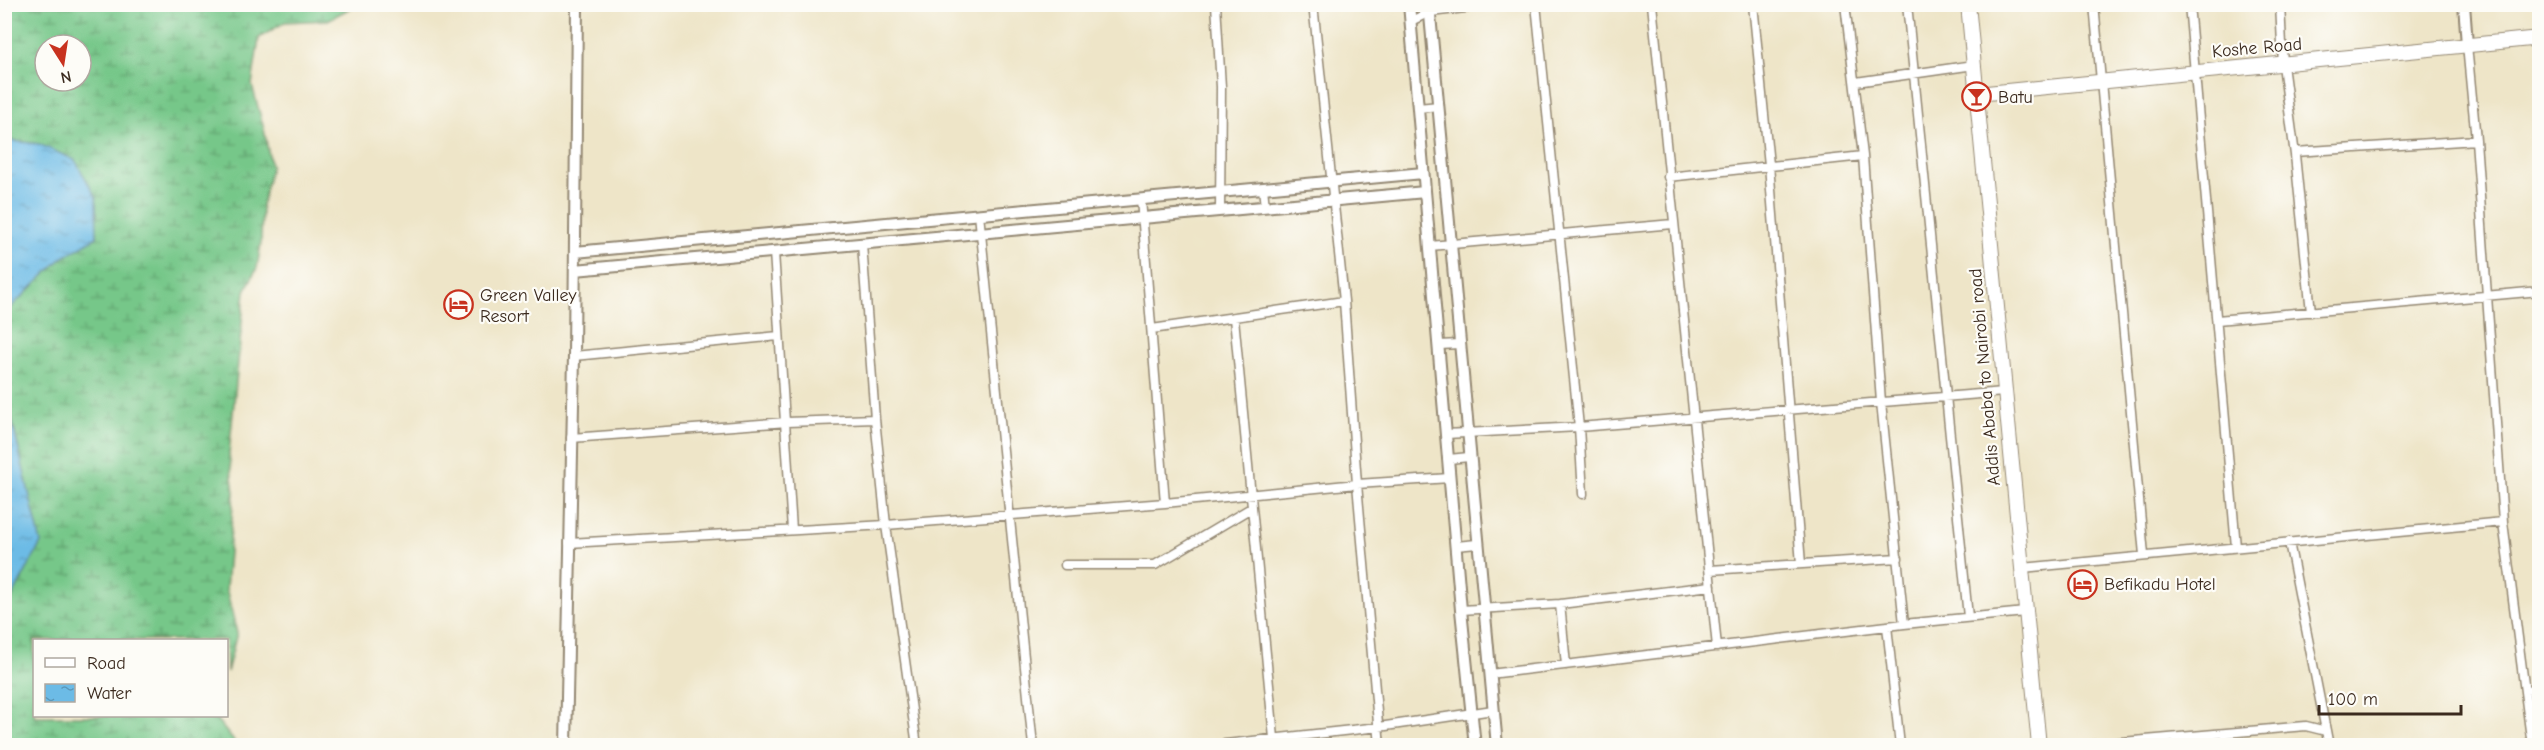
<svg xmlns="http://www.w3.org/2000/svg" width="2544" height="750" font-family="'Comic Neue',sans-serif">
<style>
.wetland{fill:url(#wetland-marsh);stroke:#587854;stroke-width:1.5;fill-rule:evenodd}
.water{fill:url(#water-ripples);stroke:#547282;stroke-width:1.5}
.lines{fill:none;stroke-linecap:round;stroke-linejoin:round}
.minor-casing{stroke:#948873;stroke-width:11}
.tertiary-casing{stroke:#948873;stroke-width:14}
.primary-casing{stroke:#948873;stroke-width:16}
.trunk-casing{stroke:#948873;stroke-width:16}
.minor{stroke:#fff;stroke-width:8}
.tertiary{stroke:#fff;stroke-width:10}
.primary{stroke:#fff;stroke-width:14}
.trunk{stroke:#fff;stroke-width:14}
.labels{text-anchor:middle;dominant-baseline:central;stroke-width:4.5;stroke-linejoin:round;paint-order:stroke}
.street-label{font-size:18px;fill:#3b2a1e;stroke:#fdfcf7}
.poi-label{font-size:18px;fill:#3b2a1e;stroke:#fdfcf7;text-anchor:start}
</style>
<defs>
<pattern id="wetland-marsh" width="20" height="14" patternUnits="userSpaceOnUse" patternTransform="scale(1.5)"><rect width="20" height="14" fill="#76c789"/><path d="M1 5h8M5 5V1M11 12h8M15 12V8" fill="none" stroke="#62a26f"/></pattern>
<pattern id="water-ripples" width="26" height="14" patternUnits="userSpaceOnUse" patternTransform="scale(1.5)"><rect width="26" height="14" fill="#6cbbe6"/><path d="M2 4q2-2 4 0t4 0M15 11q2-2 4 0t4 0" fill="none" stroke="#5a98ba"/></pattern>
</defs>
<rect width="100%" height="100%" fill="#fdfcf7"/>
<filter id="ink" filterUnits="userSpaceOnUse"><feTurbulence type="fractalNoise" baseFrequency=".0167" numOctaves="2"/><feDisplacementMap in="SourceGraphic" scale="12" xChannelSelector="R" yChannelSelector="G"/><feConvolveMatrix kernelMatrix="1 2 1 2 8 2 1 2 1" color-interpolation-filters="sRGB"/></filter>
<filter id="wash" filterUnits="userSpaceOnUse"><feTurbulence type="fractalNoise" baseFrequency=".008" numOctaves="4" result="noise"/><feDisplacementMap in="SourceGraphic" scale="24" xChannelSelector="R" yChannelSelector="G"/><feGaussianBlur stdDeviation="1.35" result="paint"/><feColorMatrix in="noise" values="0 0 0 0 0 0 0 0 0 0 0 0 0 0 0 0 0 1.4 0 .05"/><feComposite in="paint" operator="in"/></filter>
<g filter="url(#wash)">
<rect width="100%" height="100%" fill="#eee5c8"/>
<!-- wetland -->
<path class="wetland" d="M5 5H356L328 20 285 22 259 38 252 85 264 129 271 167 262 205 261 243 257 268 245 291 229 454 234 493 226 588 237 633 227 672 226 640H34V716H218L217 720 237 745H5L4 603 11 600 40 543 5 388 9 309 62 258 97 236 39 144 5 140ZM45 45H81V81H45Z"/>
<!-- water -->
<path class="water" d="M5 140 39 144 75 160 96 197 97 237 62 258 9 309 5 361Z
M4 388 41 543 10 601 5 603Z"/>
</g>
<g filter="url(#ink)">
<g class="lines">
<defs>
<path id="minor" d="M1216 4 1221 87 1220 211
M1313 4 1344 301 1357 484 1380 746
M1536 4 1579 427 1583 494
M1652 4 1717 647
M1753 4 1769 165 1801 564
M1845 4 1863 156 1881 402 1904 624
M1907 4 1968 617
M2094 4 2144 555
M2189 4 2236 547
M2280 4 2283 65 2295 155 2311 312
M1411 21 1430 12 1501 4
M2467 45 2476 140 2503 522 2532 746
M1856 82 1974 65
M1418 108 1439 106
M2295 152 2476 140
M1668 177 1863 156
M1263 188 1265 207
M1141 199 1165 503
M979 214 1033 746
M862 244 875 419 886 525 917 746
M1430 246 1673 224
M774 252 792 530
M1234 318 1274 738
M2217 320 2540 291
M1152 329 1344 301
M1439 345 1460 344
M574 356 779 336
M1446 434 1579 427 2004 392
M571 438 787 422 875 419
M1449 459 1469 457
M2289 542 2329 746
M569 543 886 525 1165 503 1357 484 1450 478
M1456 546 1477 544
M1065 565H1155L1251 508
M2022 568 2503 522
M1710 570 1898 558
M1560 604 1566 665
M1461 610 1560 604 1711 586
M1887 626 1900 746
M1490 674 1904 624 2025 612
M2526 690 2540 689
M1208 746 1379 727 1493 710
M2076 746 2306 726 2326 731"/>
<path id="tertiary" d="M1409 4 1461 610 1475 746
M1429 4 1497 746
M2464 4 2467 45
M575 252 1423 173
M575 270 1425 192
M566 746 574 356 577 4"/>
<path id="primary" d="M1977 94 2540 38"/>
<path id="trunk" d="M1968 4 2039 746"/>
</defs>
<!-- minor casing -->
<use href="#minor" class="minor-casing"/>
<!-- tertiary casing -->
<use href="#tertiary" class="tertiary-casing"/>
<!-- primary casing -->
<use href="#primary" class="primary-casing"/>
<!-- trunk casing -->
<use href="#trunk" class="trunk-casing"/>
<!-- minor -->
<use href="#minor" class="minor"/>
<!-- tertiary -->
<use href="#tertiary" class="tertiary"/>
<!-- primary -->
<use href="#primary" class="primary"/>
<!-- trunk -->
<use href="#trunk" class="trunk"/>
</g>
</g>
<!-- icons -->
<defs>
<symbol id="bar-ring" viewBox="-11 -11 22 22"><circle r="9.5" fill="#fdfcf7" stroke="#c8321e" stroke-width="1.5"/><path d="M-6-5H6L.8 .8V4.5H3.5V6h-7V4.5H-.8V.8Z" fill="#c8321e"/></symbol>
<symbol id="hotel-ring" viewBox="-11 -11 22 22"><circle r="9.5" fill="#fdfcf7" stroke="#c8321e" stroke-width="1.5"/><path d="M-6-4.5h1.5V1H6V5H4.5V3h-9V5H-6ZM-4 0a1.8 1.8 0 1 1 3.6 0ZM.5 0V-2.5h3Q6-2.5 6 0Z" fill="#c8321e"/></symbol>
</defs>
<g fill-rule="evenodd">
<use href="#bar-ring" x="1960" y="80" width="33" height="33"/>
<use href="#hotel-ring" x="442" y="288" width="33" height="33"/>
<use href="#hotel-ring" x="2066" y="568" width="33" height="33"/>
</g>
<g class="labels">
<!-- street labels -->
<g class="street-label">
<text transform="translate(2257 48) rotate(-5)">Koshe Road</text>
<text transform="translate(1985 377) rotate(-95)">Addis Ababa to Nairobi road</text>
</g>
<!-- poi labels -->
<g class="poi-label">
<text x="1998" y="97">Batu</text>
<text x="480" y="295">Green Valley<tspan x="480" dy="21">Resort</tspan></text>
<text x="2104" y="584">Befikadu Hotel</text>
</g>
</g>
<!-- margin -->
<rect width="2544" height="750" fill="none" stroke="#fdfcf7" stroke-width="24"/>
<!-- legend -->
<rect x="33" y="639" width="195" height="78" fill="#fdfcf7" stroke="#afa8a0" stroke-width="1.5"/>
<rect x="45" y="658" width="30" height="9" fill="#ffffff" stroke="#afa8a0" stroke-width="1.5"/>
<text x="87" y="669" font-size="18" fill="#3b2a1e">Road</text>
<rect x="45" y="684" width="30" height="18" fill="url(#water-ripples)" stroke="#afa8a0" stroke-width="1.5"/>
<text x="87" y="699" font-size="18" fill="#3b2a1e">Water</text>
<!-- north arrow -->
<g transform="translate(63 63) rotate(168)"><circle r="28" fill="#fdfcf7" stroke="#afa8a0" stroke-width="1.5"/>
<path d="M0-4.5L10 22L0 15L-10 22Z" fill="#c8321e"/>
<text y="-9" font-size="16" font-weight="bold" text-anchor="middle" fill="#3b2a1e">N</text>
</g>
<!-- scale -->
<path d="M2319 705v9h142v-9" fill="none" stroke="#3b2a1e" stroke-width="3"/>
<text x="2328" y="705" font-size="18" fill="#3b2a1e" stroke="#fdfcf7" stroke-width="4.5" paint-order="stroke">100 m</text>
</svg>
